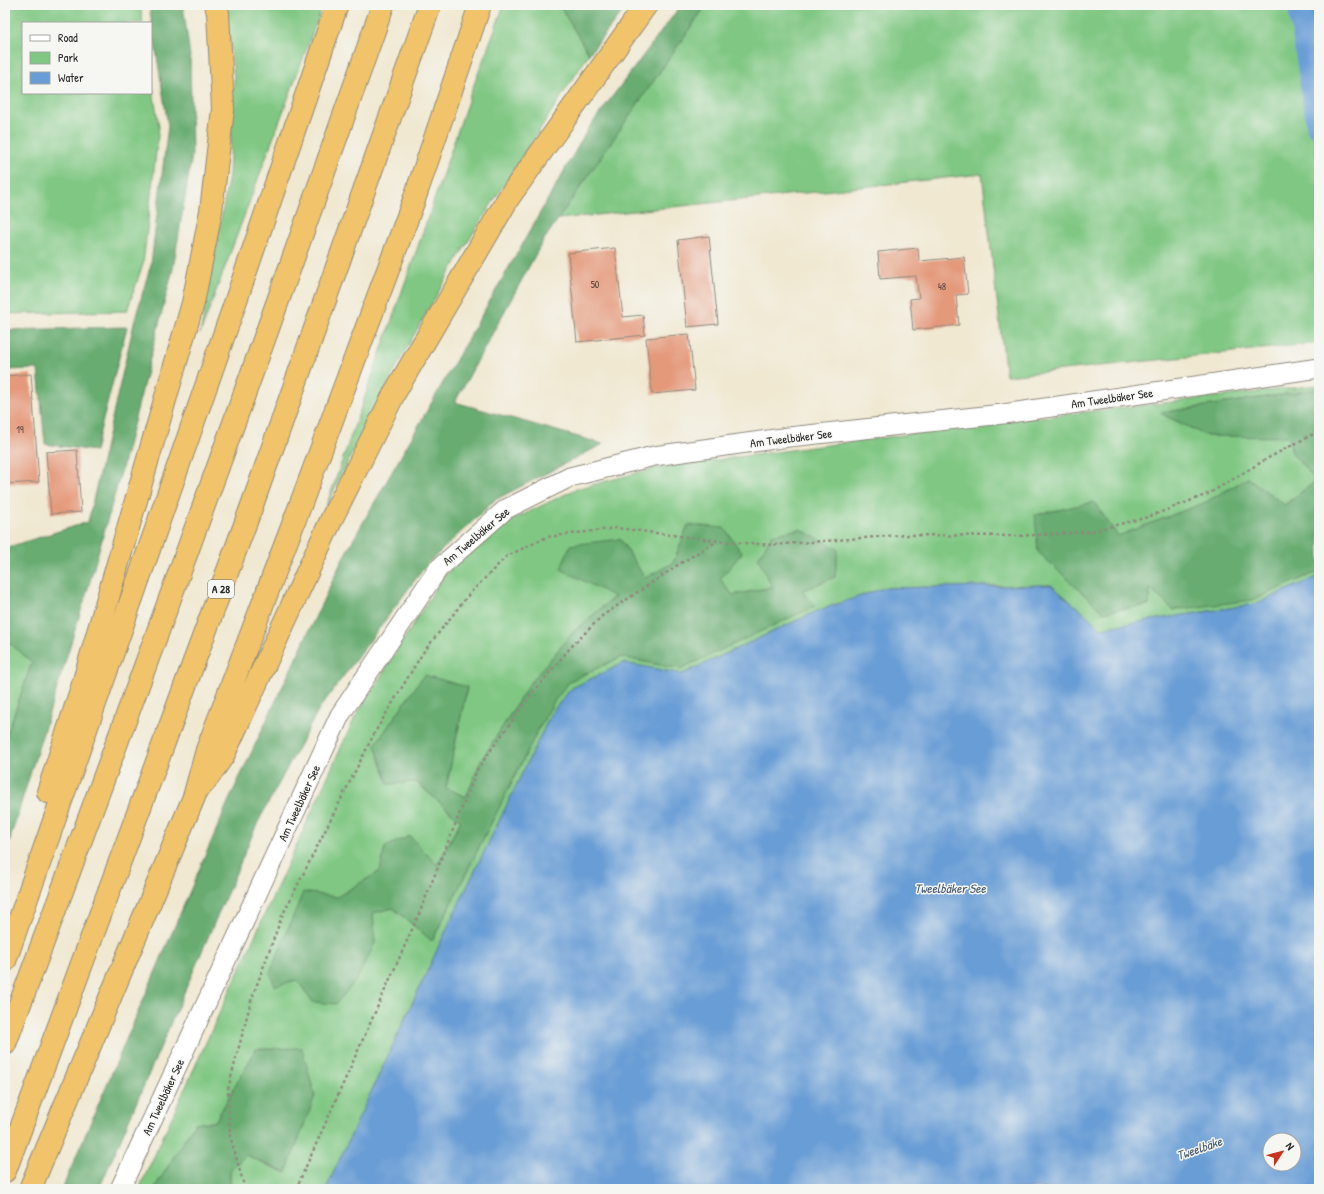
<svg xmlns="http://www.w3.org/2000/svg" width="1324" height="1194" font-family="'Patrick Hand',sans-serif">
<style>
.green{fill:#80c783;stroke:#567957;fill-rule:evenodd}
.forest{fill:#68ac71;stroke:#4a6c4e}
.water{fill:#699dd5;stroke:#4a6480;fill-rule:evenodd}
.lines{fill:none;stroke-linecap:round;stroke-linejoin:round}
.canal{stroke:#699dd5;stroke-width:25}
.building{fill:#e4997a}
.street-casing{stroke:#8e8a7e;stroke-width:21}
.highway-casing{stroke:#8e8a7e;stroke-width:24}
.path{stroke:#8e8a7e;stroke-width:2.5;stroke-dasharray:3 3;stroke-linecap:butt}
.street{stroke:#fff;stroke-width:19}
.highway{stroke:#f1c36a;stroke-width:22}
.labels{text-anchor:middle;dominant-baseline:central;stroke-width:3;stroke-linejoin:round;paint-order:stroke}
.number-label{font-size:10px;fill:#59463f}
.shield{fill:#f6f6f2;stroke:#686867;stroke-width:1}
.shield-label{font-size:11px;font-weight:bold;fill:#2b2b2b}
.street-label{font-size:12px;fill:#2b2b2b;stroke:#f6f6f2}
.water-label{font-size:13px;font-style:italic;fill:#44596f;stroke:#f6f6f2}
</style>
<rect width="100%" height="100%" fill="#f6f6f2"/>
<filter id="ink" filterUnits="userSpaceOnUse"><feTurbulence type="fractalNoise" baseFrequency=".025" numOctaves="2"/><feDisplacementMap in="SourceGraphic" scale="8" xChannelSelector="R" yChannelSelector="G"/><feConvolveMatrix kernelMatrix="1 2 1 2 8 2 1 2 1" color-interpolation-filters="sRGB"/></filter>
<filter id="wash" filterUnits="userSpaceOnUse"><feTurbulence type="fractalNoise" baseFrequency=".012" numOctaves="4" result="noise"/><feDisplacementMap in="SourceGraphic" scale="16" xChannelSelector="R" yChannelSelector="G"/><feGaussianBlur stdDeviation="0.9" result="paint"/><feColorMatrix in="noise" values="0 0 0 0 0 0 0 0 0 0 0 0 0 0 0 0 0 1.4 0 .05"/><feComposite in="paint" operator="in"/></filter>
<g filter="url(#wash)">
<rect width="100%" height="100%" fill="#f0e8d1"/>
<!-- green -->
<path class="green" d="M5 5H140L143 23H23V93H151V77L159 127 143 264 127 311 5 314Z
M226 5H323L200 334 229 175 234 78Z
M504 5H559L589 54C546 121 501 187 460 255 411 338 364 424 324 512L424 229 470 95Z
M706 5H1290L1319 170V343L1006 376 982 174 787 195 558 219Z
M1319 385V389L1160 413 1207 436H1289L1292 453 1316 481 1284 505 1248 478 1206 502 1118 536 1149 589 1253 600 1319 571V576L1255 604 1101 628 1051 585 884 588 817 611 682 674 624 663 572 688 552 712 451 920 326 1189H230V1171L246 1155 286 1173 256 1049 215 1122 195 1123 154 1189H139L354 719 444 575 512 520 576 489 656 468 1007 421ZM689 525 720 579 733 595 772 587 802 591 814 606 680 669 621 657 570 681 555 700 540 726 432 941 393 908 373 913 375 943 313 1002 297 979 337 897 380 871 437 865 461 820 416 782 467 688 446 788 466 797 481 761 528 686 574 631 615 596 561 569 620 539 645 578 673 563Z
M5 639 32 662 5 741Z"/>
<!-- forest -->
<path class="forest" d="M149 5H183L190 56 192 155 173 269 123 465 89 585 5 855V741L32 662 5 639V548L88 522 135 319 151 264 168 126Z
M559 5H628L589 54Z
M681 5H706L543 241 455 402 603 444 495 500 427 564 319 709 258 822 99 1189H62L229 800 345 554 588 129Z
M1309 5H1319V24L1310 25Z
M127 327 95 451 45 444 38 369 5 370V330Z
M1319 389V571L1253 600 1173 610 1150 589 1149 605 1103 612 1038 552 1035 515 1094 502 1118 536 1206 502 1248 478 1285 505 1316 481 1292 453 1289 437 1207 436 1160 413Z
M688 525 724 528 742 553 720 579 733 595 772 587 758 558 772 535 800 529 838 549 835 577 802 591 815 606 680 669 621 657 570 681 555 700 540 726 432 941 393 908 373 913 375 943 357 979 336 1004 313 1002 297 980 275 986 270 973 303 892 337 897 380 871 385 847 410 836 437 865 461 821 416 782 388 784 375 745 424 675 467 687 446 788 466 797 481 761 528 686 574 631 615 597 561 569 570 545 620 539 645 578 673 563Z
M302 1048 315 1096 286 1173 246 1155 230 1171V1189H154L195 1123 215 1122 256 1049Z"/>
<!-- water -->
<path class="water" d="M1319 576V1189H326L451 920 552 712 572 688 624 663 683 674 817 611 884 588 1051 585 1101 628 1255 604ZM1270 1140H1294V1164H1270Z"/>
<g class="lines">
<!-- canal -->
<path class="canal" d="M1300 5 1319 126"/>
</g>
<g id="blocks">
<!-- building -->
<path class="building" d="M709 236 718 324 687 327 678 240Z
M615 248 623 317 643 315 645 335 577 342 568 253Z
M918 248 919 261 964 257 968 294 956 295 959 325 913 330 910 299 919 298 916 276 880 279 878 252Z
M689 334 695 390 652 394 646 338Z
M31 374 39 482 5 484V376Z
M77 450 81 512 51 514 46 452Z"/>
</g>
</g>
<g filter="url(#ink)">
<use href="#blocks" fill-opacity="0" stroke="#8e8a7e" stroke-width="1"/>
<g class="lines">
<defs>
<path id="street" d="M120 1189 340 715 438 569 506 509 570 477 654 456 789 437 1003 414 1319 368"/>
<path id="highway" d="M203 784 223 756 333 516 395 392 509 197 646 5
M48 792 83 684 193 303 211 211 223 109 218 13 216 5
M5 961 232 312 337 5
M5 1044C134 699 261 353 383 5
M5 1171 250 511 430 5
M30 1189 194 797 207 750 300 506 414 200 480 5"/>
</defs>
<!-- street casing -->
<use href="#street" class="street-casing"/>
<!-- highway casing -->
<use href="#highway" class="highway-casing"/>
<!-- path -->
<path class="path" d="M245 1189 230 1136 228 1089 251 1001 282 916 375 732 422 654 470 593 507 556 547 537 617 528 718 541 771 545 902 535 1017 536 1088 532 1148 517 1208 494 1270 457 1319 431
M296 1189 419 914 478 768 530 696 570 648 602 616 681 563 717 541"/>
<!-- street -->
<use href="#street" class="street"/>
<!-- highway -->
<use href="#highway" class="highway"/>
</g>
</g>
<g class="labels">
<!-- number labels -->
<g class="number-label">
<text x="595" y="284">50</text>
<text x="942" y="286">48</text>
<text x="20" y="429">19</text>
</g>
<!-- shield labels -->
<rect class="shield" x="208" y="580" width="26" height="18" rx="3"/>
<g class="shield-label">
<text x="221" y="589">A 28</text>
</g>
<!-- street labels -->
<g class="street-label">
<text transform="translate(1112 398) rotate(-8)">Am Tweelbäker See</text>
<text transform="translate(791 438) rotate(-7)">Am Tweelbäker See</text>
<text transform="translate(476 536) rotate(-40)">Am Tweelbäker See</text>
<text transform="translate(299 803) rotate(-65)">Am Tweelbäker See</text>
<text transform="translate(163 1097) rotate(-65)">Am Tweelbäker See</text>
</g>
<!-- water labels -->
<g class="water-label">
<text x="950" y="888">Tweelbäker See</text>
<text transform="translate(1199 1148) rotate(-19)">Tweelbäke</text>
</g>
</g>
<!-- margin -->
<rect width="1324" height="1194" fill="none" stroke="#f6f6f2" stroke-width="20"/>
<!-- legend -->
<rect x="22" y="22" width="130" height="72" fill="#f6f6f2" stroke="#a5a5a2"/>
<rect x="30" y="35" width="20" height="6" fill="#ffffff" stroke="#a5a5a2"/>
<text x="58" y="42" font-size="12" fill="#2b2b2b">Road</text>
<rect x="30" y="52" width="20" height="12" fill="#80c783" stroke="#a5a5a2"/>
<text x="58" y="62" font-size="12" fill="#2b2b2b">Park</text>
<rect x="30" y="72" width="20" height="12" fill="#699dd5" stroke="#a5a5a2"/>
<text x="58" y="82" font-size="12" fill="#2b2b2b">Water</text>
<!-- north arrow -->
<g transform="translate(1282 1152) rotate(54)"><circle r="19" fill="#f6f6f2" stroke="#a5a5a2"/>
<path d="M0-3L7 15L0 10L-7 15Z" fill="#c8321e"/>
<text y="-6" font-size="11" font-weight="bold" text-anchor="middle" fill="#2b2b2b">N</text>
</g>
</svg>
